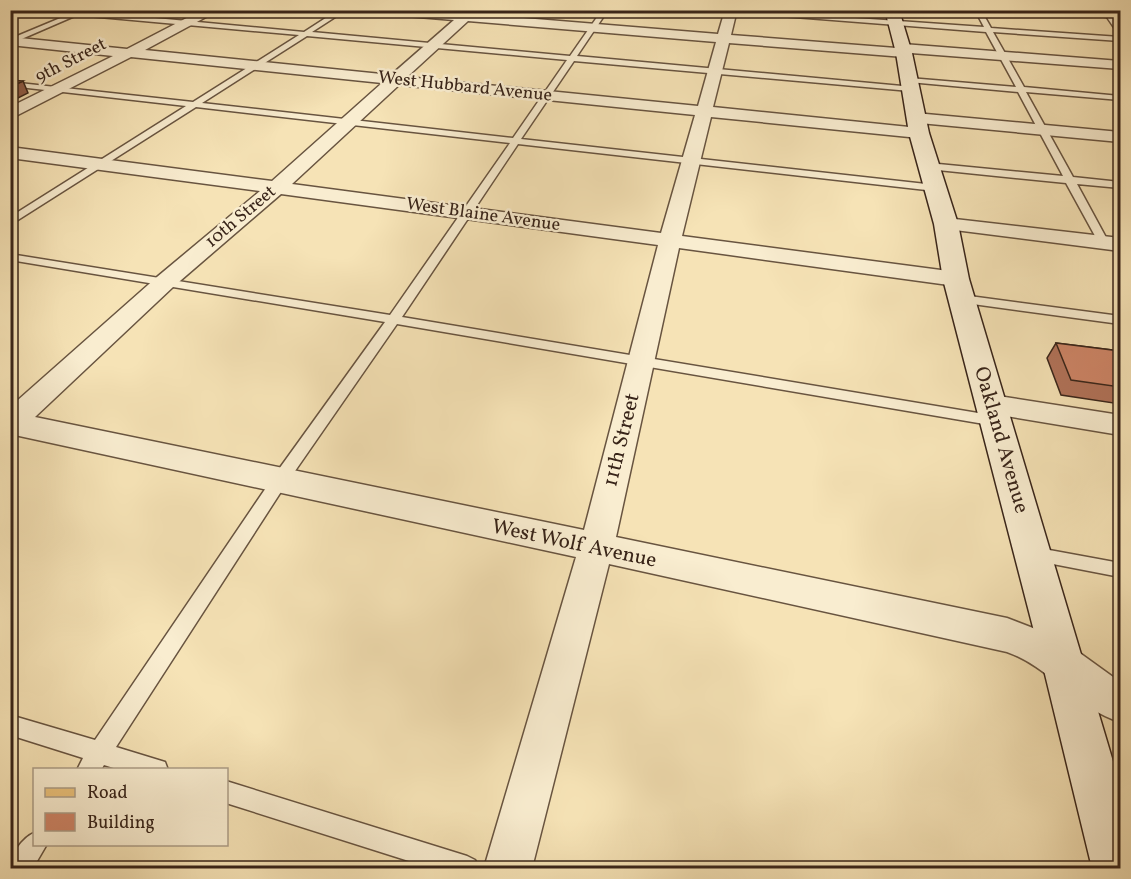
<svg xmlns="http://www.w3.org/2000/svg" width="1131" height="879" font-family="Vollkorn,serif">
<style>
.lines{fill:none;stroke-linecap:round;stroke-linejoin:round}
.lane-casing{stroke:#685440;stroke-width:3}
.street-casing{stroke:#685440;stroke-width:3}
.secondary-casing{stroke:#382419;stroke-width:3}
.primary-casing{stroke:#382419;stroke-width:3}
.lane{fill:#f9edd0;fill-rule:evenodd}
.street{fill:#f9edd0;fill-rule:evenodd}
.secondary{fill:#f9edd0;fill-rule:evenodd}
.primary{fill:#ebc27b;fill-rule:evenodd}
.wall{fill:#b17259;stroke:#382419;stroke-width:1.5}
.shaded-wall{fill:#905d48;stroke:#382419;stroke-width:1.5}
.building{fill:#ce8567;stroke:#382419;stroke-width:1.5}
.labels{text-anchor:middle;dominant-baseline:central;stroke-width:5;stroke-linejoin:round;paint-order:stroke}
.far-street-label{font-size:18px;fill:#382419;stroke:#f9edd0}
.street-label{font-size:21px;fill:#382419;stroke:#f9edd0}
</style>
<rect width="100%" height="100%" fill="#f6e3b6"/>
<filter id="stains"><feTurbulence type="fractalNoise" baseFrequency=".00333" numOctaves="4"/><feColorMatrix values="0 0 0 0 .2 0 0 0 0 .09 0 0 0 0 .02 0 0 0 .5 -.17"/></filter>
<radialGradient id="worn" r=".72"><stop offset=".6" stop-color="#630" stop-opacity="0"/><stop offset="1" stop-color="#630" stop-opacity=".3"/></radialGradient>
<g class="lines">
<defs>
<path id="lane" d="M41 10H70L304 32 338 10H346L312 32 570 56 602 10H608L577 56 913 87 914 89 910 91 574 61 521 139 935 185 940 188 935 191 518 144 402 317 996 416 1003 421 996 426 397 324 286 484 116 747 165 762 168 770H120L104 765 101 770H77L83 758 10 735V715L95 740 274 476 385 322 10 260V254L390 315 510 143 196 107 10 225V217L186 106 10 86V82L193 102 299 35 77 15 10 44V39L70 14ZM307 36 567 60 513 138 202 103Z
M704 10H741L984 27 975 10H981L991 28 1120 37V41L993 32 1024 87 1120 96V100L1026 92 1073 177 1120 182V188L1077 184 1109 243 1104 246 1100 245 1066 183 928 169 923 166 928 163 1063 176 1018 92 909 82 905 80 909 78 1016 87 986 32Z
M962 295 1120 316V324L958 302 956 299Z
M1033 547 1120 563V577L1027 559 1024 554 1027 549Z
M226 781 467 856 475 860 479 868H431L226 803Z
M34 833V844H47L33 868H10C10 856 22 838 34 833Z"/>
<path id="street" d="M202 10H219L145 50 391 75 454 20 382 14 376 10 462 13 464 10H478L475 14 718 34 725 10H737L731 35 896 48 903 44 1120 61V69L911 53 904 57 729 43 713 107 919 128 925 129 928 133 925 137 919 138 711 117 682 236 956 272 964 274 968 279 964 284 956 286 679 248 616 537 1007 618 1059 638 1120 682V722C1077 709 1050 667 1007 652L609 564 532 868H484L576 557 10 434V407L157 277 260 191 10 158V147L272 181 382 83 131 57 10 119V107L113 56 10 45V37L127 49ZM468 21 716 42 698 106 407 77ZM399 85 695 115 661 233 292 184ZM281 194 658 245 584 530 35 417 173 287Z
M1102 10H1115L1120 18V30L1115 29Z
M915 113 1120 132V142L909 122 907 118Z
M946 218 1120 238V251L939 228 935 224 939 220Z
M992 395 1120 415V435L982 412 978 405 982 398Z"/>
<path id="secondary" d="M885 10H899L912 53 929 133 958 224 969 279 1120 785V868H1092L1043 666 943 279 934 224 909 133 896 53Z"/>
<path id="primary" d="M1068 10H1120V18L1074 14Z"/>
</defs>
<!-- lane casing -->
<use href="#lane" class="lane-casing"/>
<!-- street casing -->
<use href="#street" class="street-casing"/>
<!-- secondary casing -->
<use href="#secondary" class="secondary-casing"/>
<!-- primary casing -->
<use href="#primary" class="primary-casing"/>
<!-- lane -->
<use href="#lane" class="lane"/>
<!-- street -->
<use href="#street" class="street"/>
<!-- secondary -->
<use href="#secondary" class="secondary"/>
<!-- primary -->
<use href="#primary" class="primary"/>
</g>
<!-- wall -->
<path class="wall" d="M805 10H864L862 16 805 12Z
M1056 343 1120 351V404L1061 395 1047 358Z"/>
<!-- shaded-wall -->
<path class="shaded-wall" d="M23 81 28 93 10 102V87Z"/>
<!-- building -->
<path class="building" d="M10 80 23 81 10 87Z
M1056 343 1120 351V387L1071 380Z"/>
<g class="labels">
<!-- far-street labels -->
<g class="far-street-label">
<text transform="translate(71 61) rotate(-27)">9th Street</text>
<text transform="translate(465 87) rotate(6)">West Hubbard Avenue</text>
<text transform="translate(483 215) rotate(8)">West Blaine Avenue</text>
<text transform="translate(241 217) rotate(-40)">10th Street</text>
</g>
<!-- street labels -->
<g class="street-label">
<text transform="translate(622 440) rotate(-76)">11th Street</text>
<text transform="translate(1001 440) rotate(74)">Oakland Avenue</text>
<text transform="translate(574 544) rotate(12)">West Wolf Avenue</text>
</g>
</g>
<!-- margin -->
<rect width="1131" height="879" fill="none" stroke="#f6e3b6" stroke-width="36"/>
<rect x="12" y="12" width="1107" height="855" fill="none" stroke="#382419" stroke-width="3"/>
<rect x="18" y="18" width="1095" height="843" fill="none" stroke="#382419" stroke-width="1.5"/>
<!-- legend -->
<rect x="33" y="768" width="195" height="78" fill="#f9edd0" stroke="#ac9d87" stroke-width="1.5"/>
<rect x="45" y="788" width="30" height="9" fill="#ebc27b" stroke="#ac9d87" stroke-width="1.5"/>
<text x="87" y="798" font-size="18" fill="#382419">Road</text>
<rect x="45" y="813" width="30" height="18" fill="#ce8567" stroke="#ac9d87" stroke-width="1.5"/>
<text x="87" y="828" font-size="18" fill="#382419">Building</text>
<rect width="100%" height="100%" filter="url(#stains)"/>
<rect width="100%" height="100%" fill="url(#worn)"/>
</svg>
